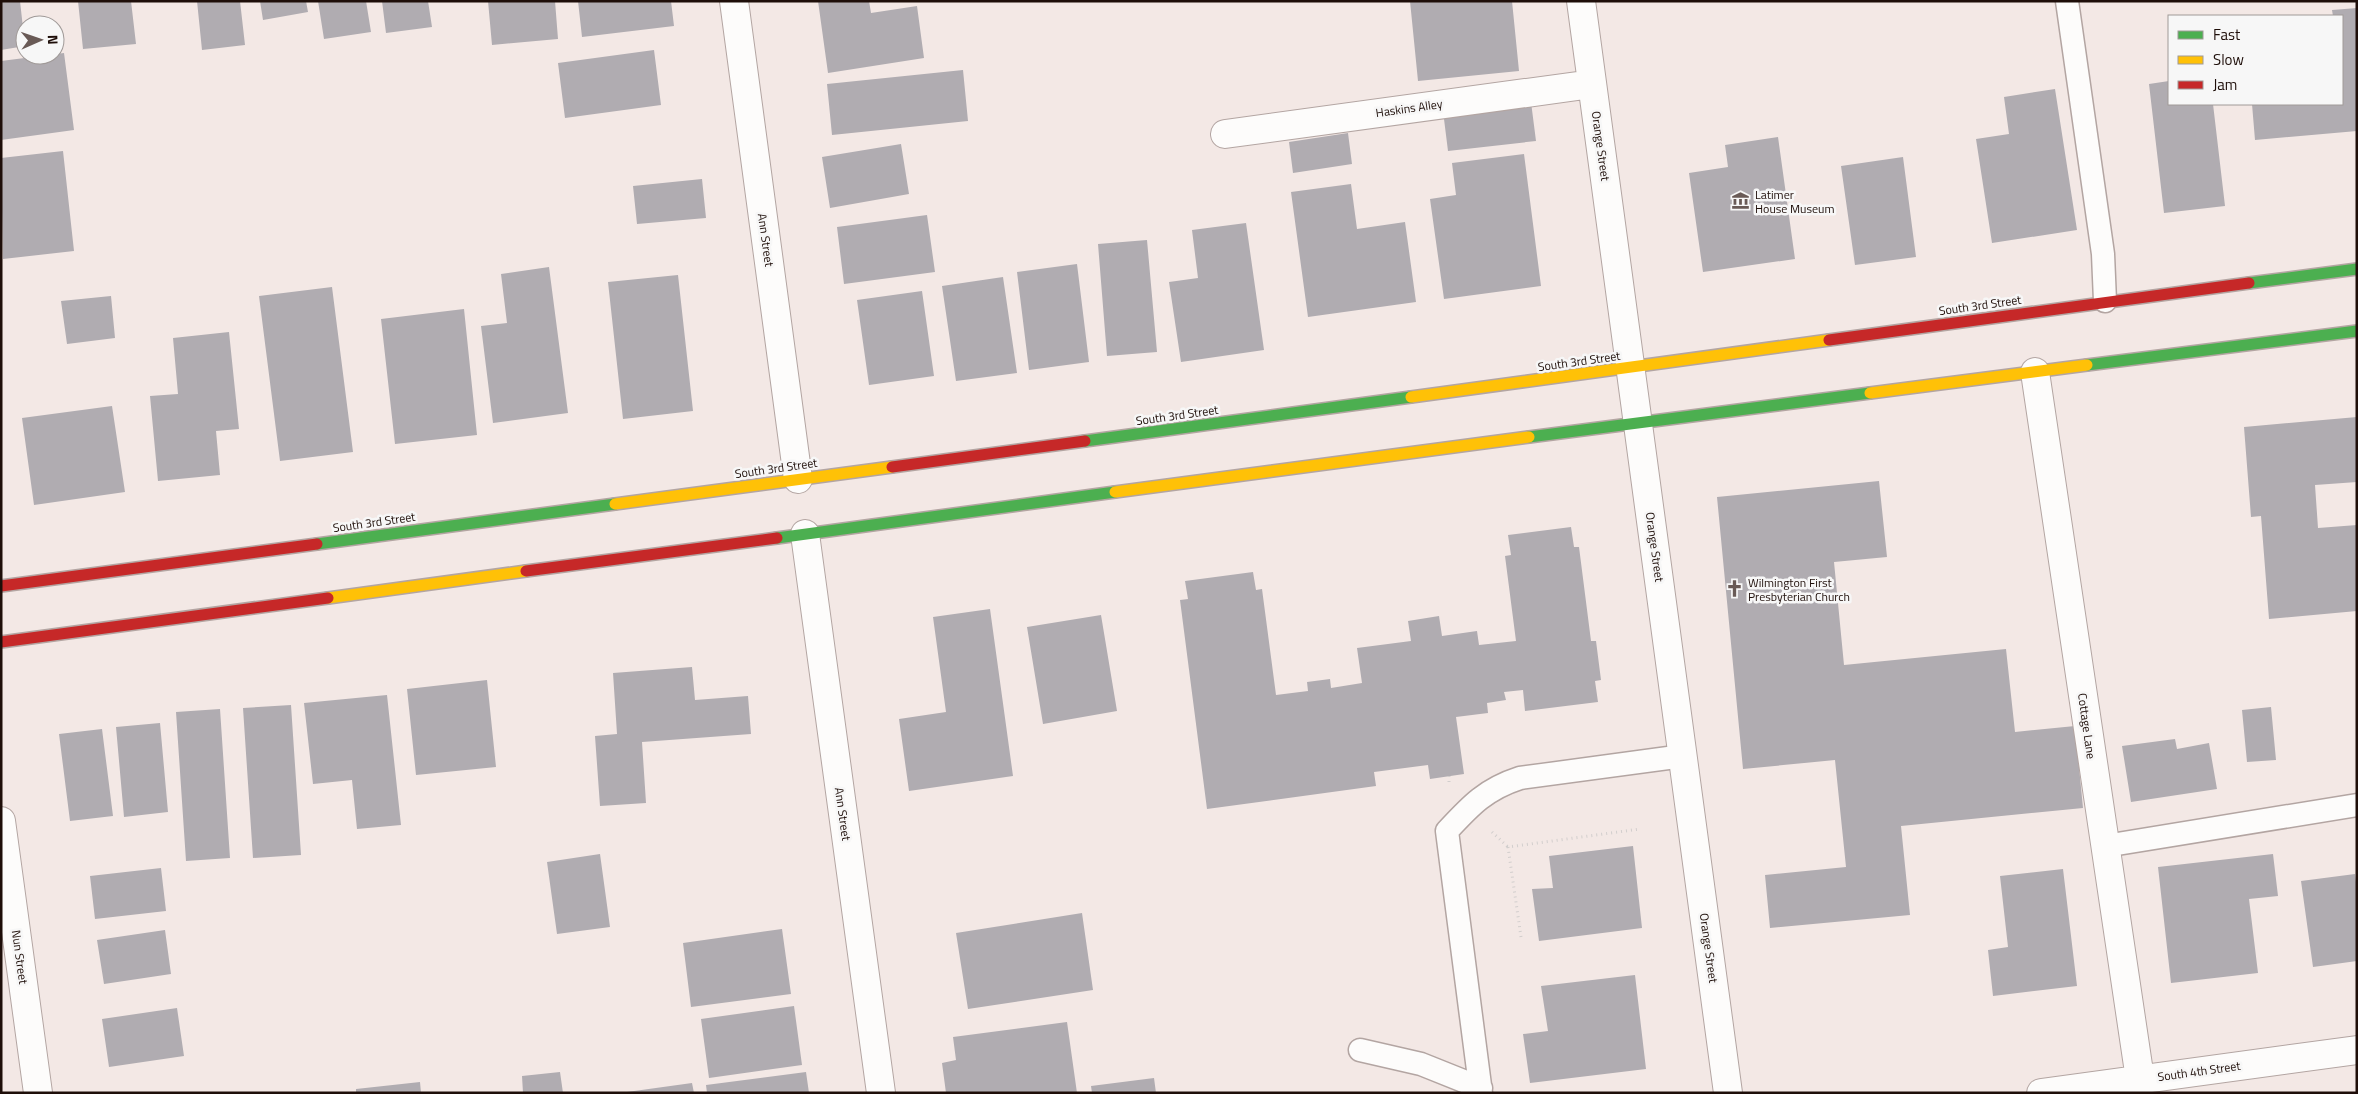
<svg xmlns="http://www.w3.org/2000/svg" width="2358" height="1094" font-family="'Titillium Web',sans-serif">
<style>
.building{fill:#b0acb1}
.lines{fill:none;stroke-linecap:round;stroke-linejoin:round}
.lane-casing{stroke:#b3a5a2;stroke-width:25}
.street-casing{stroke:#b3a5a2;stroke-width:30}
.fast-casing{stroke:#b3a5a2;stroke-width:14}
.slow-casing{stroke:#b3a5a2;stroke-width:14}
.jam-casing{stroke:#b3a5a2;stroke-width:14}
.path{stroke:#d2cecd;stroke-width:3;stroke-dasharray:1 4;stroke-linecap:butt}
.lane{stroke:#fdfcfb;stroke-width:22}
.street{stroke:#fdfcfb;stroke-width:28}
.fast{stroke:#4caf50;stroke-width:11}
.slow{stroke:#ffc107;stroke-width:11}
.jam{stroke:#c62828;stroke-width:11}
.labels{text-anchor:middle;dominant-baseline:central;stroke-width:5;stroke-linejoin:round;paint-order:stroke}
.street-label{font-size:12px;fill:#1e0e09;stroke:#f7f7f7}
.poi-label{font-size:12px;fill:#1e0e09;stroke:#f7f7f7;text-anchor:start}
</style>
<rect width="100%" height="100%" fill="#f3e8e5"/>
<!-- building -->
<path class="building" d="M1 1H20L25 46 1 50Z
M78 1H131L136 44 83 49Z
M197 1H240L245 45 202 50Z
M260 1H306L308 12 263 20Z
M318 1H366L371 32 324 39Z
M382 1H428L432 27 386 33Z
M488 1H555L558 39 492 45Z
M578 1H671L674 26 582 37Z
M818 1H869L871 13 917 6 924 58 828 73Z
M1410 1H1512L1519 71 1418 81Z
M2357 8V131L2255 140 2252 104H2342V16H2333L2332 10Z
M654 50 661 105 565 118 558 63Z
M64 53 74 130 1 140V61Z
M963 70 968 121 832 135 827 84Z
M2169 81V104H2213L2225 206 2164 213 2149 84Z
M2055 89 2077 230 1992 243 1976 139 2009 134 2004 97Z
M1531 102 1536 141 1448 151 1443 111Z
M1348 133 1352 164 1293 173 1289 142Z
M1778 137 1795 259 1703 272 1689 173 1728 167 1725 145Z
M901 144 909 194 830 208 822 157Z
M63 151 74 251 3 259 1 158Z
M1524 154 1541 286 1444 299 1430 199 1456 195 1452 163Z
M1903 157 1916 257 1855 265 1841 166Z
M702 179 706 218 637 224 633 186Z
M1351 184 1357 229 1405 222 1416 302 1308 317 1291 192Z
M927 215 935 272 844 284 837 227Z
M1246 223 1264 350 1181 362 1169 282 1198 278 1192 230Z
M1147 240 1157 352 1107 356 1098 244Z
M1077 264 1089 362 1029 370 1017 272Z
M549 267 568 413 493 423 481 326 507 323 501 274Z
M678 275 693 411 623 419 608 282Z
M1003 277 1017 373 956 381 942 286Z
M332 287 353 452 280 461 259 296Z
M922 291 934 376 869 385 857 300Z
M111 296 115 338 67 344 61 301Z
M464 309 477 435 395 444 381 319Z
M229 332 239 429 216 431 220 475 158 481 150 396 178 394 173 338Z
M112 406 125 492 34 505 22 418Z
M2357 417V482L2315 485 2318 528 2357 525V611L2269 619 2261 516 2251 517 2244 427Z
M1879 481 1887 557 1834 562 1844 665 2006 649 2015 732 2075 726 2083 808 1901 826 1910 915 1770 928 1765 875 1846 867 1835 760 1743 769 1717 497Z
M1571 527 1574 547H1579L1591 641H1596L1601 680 1595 681 1598 702 1525 711 1523 690 1504 692 1506 700 1487 703 1488 713 1456 717 1464 774 1430 779 1428 765 1374 772 1376 786 1207 809 1180 600 1188 599 1185 581 1253 572 1256 590 1262 589 1276 695 1308 691 1307 682 1330 679 1331 688 1362 683 1357 648 1411 641 1408 621 1439 616 1442 636 1477 631 1479 645 1516 641 1505 556 1511 555 1508 535Z
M990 609 1013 776 909 791 899 719 946 712 933 617Z
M1101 615 1117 711 1043 724 1027 627Z
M692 667 695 700 748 696 751 734 642 742 646 803 600 806 595 736 617 734 613 673Z
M487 680 496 767 416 775 407 689Z
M387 695 401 825 357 829 352 780 313 784 304 703Z
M291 705 301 855 253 858 243 708Z
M2271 707 2276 760 2247 762 2242 710Z
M220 709 230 858 186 861 176 712Z
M160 723 168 812 124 817 116 727Z
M102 729 113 816 70 821 59 734Z
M2175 739 2177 749 2209 743 2217 789 2131 802 2122 746Z
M1633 846 1642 928 1539 941 1532 889 1553 888 1549 856Z
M600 854 610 927 557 934 547 862Z
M2273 854 2278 896 2249 899 2258 973 2171 983 2158 867Z
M161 868 166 911 95 919 90 876Z
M2063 869 2077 986 1993 996 1988 950 2008 947 2000 876Z
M2355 874 2357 890V961L2313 967 2301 881Z
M1082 913 1093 990 968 1009 956 933Z
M782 929 791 994 691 1007 683 943Z
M165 930 171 974 104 984 97 940Z
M1635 975 1646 1069 1530 1083 1523 1034 1548 1031 1541 986Z
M794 1006 802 1065 709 1078 701 1019Z
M177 1008 184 1056 109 1067 102 1019Z
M1067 1022 1077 1093H946L942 1063 956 1060 953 1037Z
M560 1072 563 1093H523L522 1076Z
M806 1072 809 1093H707L706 1085Z
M1154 1078 1156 1093H1092L1091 1086Z
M420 1082 421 1093H356V1089Z
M692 1083 694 1093H627V1092Z"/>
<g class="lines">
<defs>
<path id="lane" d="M2067 1 2103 254 2105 301
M2105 846 2357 805
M1360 1050 1421 1064 1481 1088
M1481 1093 1447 831C1471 805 1486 789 1520 778L1683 756"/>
<path id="street" d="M734 1 798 479
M1581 1 1728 1093
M1225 134 1592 84
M2035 372 2140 1079
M805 534 881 1093
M1 821 38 1093
M2041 1093 2357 1050"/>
<path id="fast" d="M2249 283 2357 269
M2087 365 2357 331
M1529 437 1870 393
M1085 441 1411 397
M777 538 1115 492
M317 544 615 504"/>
<path id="slow" d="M1870 393 2087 365
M1411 397 1829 340
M1115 492 1529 437
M615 504 892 467
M328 598 526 571"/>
<path id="jam" d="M1829 340 2249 283
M892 467 1085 441
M526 571 777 538
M1 586 317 544
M1 642 328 598"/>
</defs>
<!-- lane casing -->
<use href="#lane" class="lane-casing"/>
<!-- street casing -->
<use href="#street" class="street-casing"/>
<!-- fast casing -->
<use href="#fast" class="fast-casing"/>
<!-- slow casing -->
<use href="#slow" class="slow-casing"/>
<!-- jam casing -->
<use href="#jam" class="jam-casing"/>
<!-- path -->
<path class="path" d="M1449 776V783
M1492 832 1508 847
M1521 937 1508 847 1640 829"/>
<!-- lane -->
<use href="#lane" class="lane"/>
<!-- street -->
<use href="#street" class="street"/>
<!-- fast -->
<use href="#fast" class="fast"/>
<!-- slow -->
<use href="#slow" class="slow"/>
<!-- jam -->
<use href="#jam" class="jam"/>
</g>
<!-- icons -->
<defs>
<symbol id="museum-bare" viewBox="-9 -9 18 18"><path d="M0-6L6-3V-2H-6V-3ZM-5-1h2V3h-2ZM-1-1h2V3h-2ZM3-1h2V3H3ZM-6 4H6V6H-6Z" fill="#695a56" stroke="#f7f7f7" stroke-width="2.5" paint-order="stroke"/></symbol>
<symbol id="church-bare" viewBox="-9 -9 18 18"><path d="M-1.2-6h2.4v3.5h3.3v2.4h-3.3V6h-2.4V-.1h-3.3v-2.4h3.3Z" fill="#695a56" stroke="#f7f7f7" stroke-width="2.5" paint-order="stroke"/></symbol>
</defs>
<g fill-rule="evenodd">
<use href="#museum-bare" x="1728" y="188" width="25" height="25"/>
<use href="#church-bare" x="1722" y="576" width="25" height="25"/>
</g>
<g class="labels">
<!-- street labels -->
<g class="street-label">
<text transform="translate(1409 108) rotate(-8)">Haskins Alley</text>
<text transform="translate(1601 146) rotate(82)">Orange Street</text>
<text transform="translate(766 240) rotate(82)">Ann Street</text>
<text transform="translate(1980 305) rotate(-8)">South 3rd Street</text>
<text transform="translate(1579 361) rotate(-8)">South 3rd Street</text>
<text transform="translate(1177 415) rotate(-8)">South 3rd Street</text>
<text transform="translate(776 468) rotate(-8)">South 3rd Street</text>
<text transform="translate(374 522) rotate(-8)">South 3rd Street</text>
<text transform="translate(1655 547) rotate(82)">Orange Street</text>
<text transform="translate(2087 726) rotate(82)">Cottage Lane</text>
<text transform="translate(843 814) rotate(82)">Ann Street</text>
<text transform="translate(1709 948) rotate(82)">Orange Street</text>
<text transform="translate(20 957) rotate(82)">Nun Street</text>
<text transform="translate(2199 1071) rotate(-8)">South 4th Street</text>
</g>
<!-- poi labels -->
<g class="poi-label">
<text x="1755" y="194">Latimer<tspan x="1755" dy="14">House Museum</tspan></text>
<text x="1748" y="582">Wilmington First<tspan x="1748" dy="14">Presbyterian Church</tspan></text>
</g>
</g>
<!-- border -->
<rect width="2358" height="1094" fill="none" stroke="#1e0e09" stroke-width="5"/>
<!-- legend -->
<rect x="2168" y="15" width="175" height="90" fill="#f7f7f7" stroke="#a09a98"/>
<rect x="2178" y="31" width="25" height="8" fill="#4caf50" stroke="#a09a98"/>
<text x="2213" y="40" font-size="15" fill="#1e0e09">Fast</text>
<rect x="2178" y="56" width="25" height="8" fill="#ffc107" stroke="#a09a98"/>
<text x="2213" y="65" font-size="15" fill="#1e0e09">Slow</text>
<rect x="2178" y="81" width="25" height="8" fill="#c62828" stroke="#a09a98"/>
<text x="2213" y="90" font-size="15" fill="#1e0e09">Jam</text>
<!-- north arrow -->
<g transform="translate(40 40) rotate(88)"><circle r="24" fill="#f7f7f7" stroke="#a09a98"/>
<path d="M0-4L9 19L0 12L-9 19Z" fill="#695a56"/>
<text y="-8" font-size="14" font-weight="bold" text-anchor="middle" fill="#1e0e09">N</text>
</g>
</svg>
